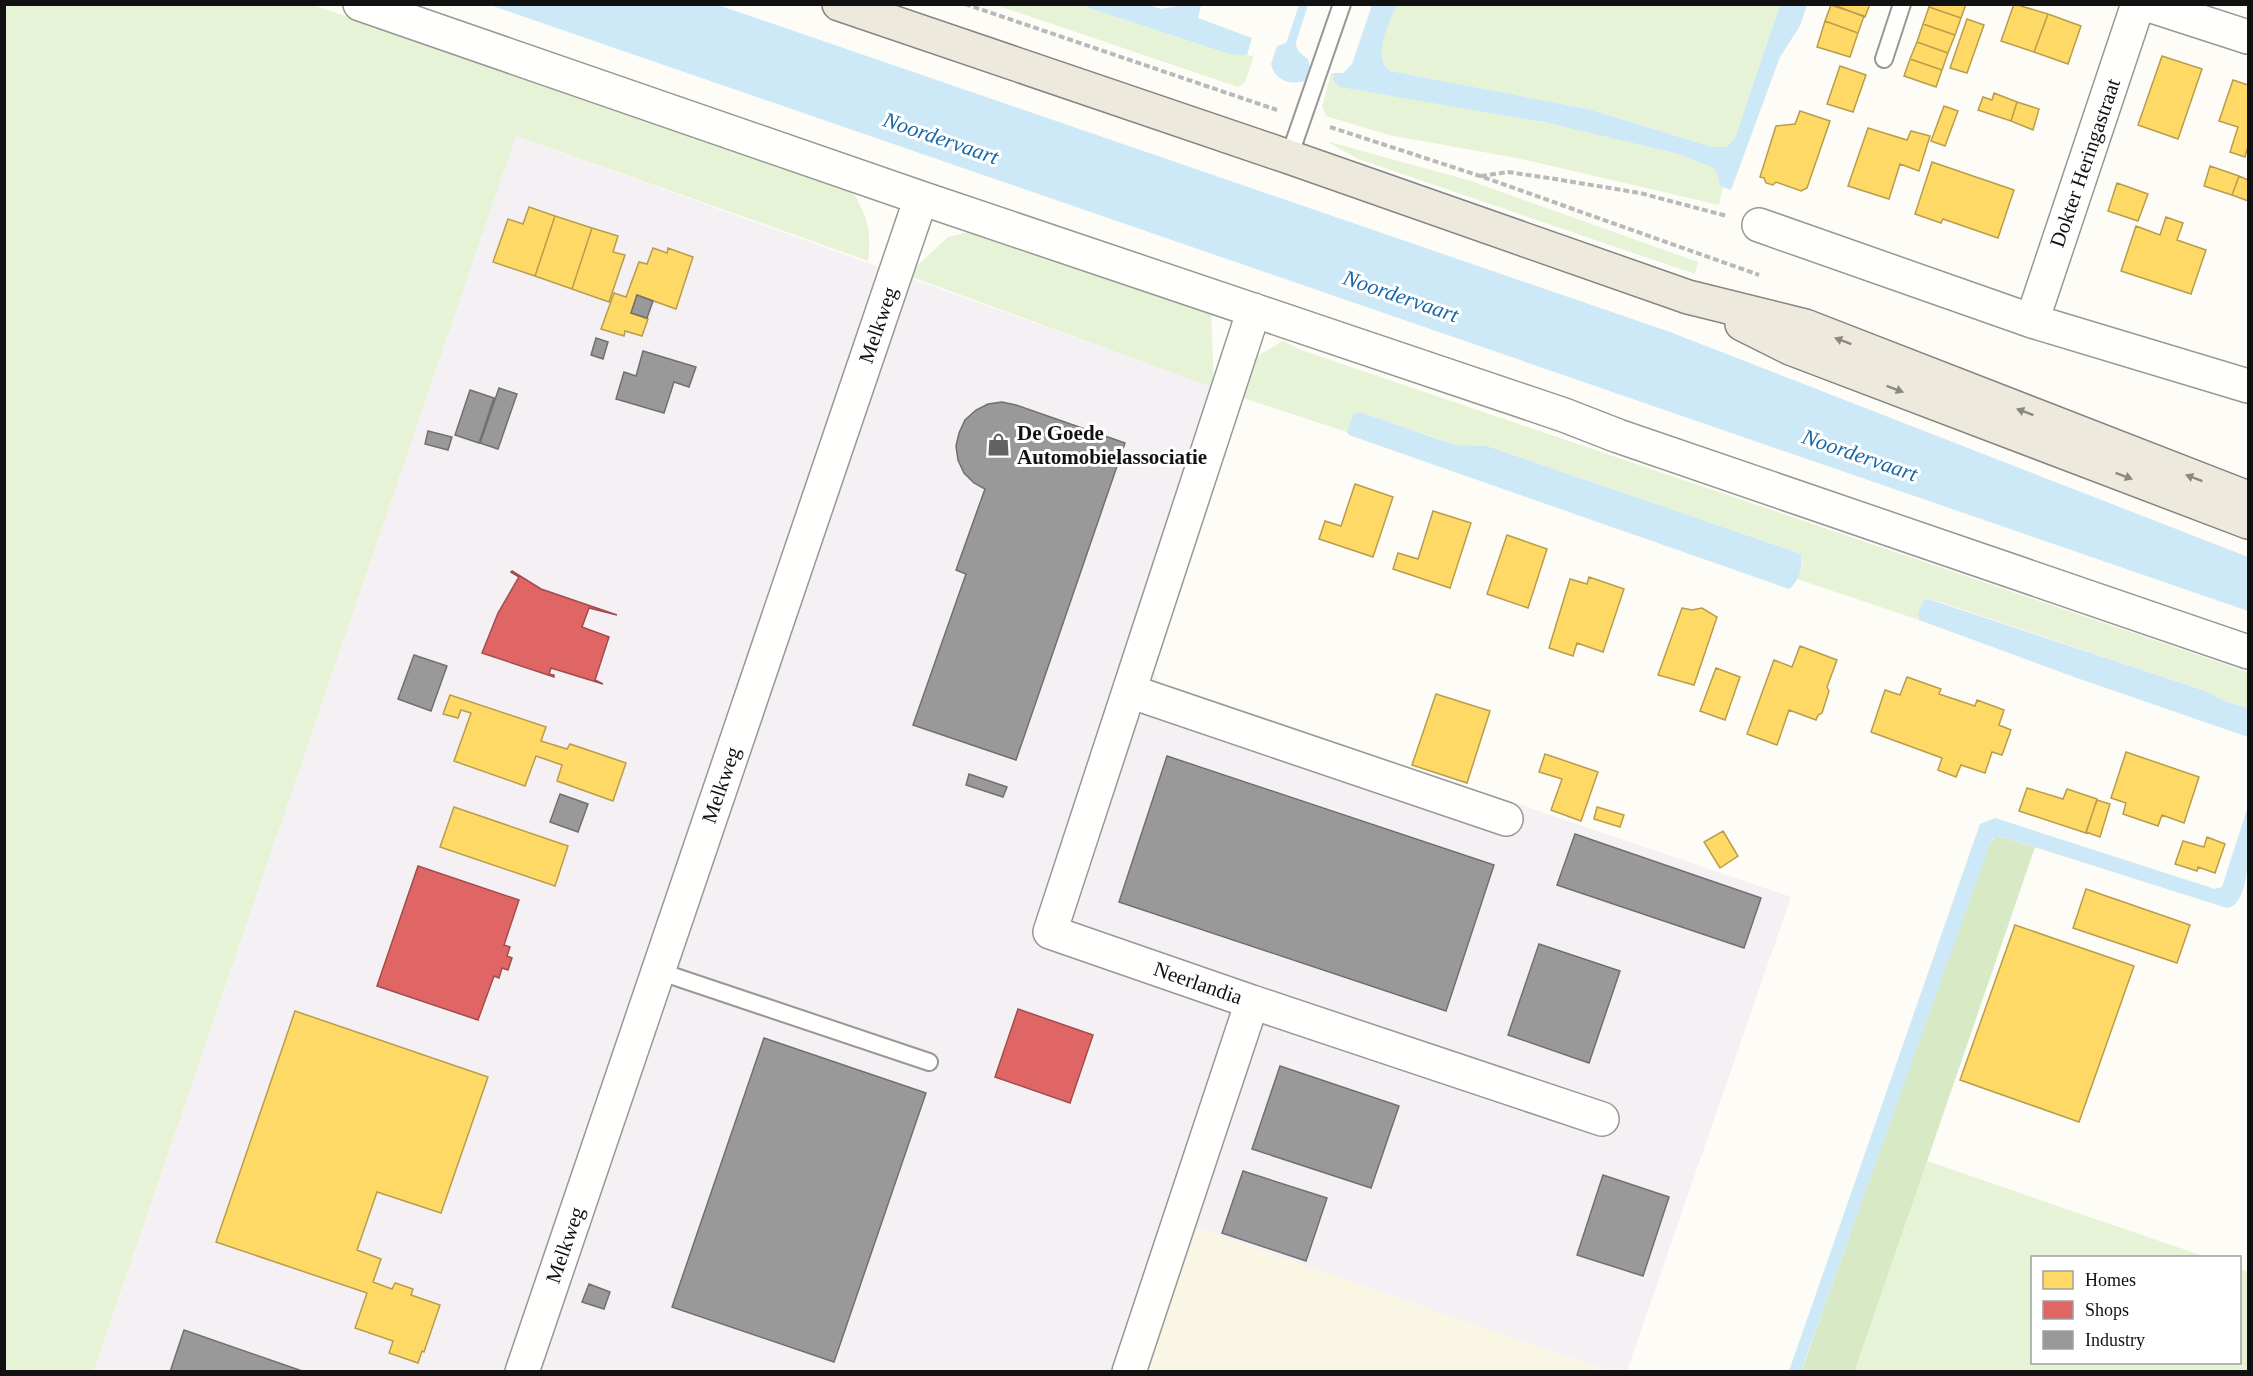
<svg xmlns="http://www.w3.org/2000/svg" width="2253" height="1376" font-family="Georgia,serif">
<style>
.industrial{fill:#f5f0f3}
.farmland{fill:#f9f7e4}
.green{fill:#e7f3d7}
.forest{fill:#d8eac5}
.water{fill:#cde8f7}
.homes{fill:#ffd966;stroke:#b89d4c;stroke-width:1.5}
.shops{fill:#e06666;stroke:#a24c4c;stroke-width:1.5}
.industry{fill:#999;stroke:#707070;stroke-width:1.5}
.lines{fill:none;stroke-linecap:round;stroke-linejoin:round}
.lane-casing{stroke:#979795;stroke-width:20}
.street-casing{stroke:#979795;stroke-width:36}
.primary-casing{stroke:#858482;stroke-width:36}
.path{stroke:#b9b9b8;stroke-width:4;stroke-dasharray:6 3;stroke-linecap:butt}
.lane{stroke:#fffffe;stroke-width:16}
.street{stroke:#fffffe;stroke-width:33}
.primary{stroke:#ede9dc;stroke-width:33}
.oneway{fill:#8a8881}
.labels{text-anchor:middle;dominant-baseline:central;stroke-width:6;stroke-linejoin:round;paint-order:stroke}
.street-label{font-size:21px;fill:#111;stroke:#fff}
.poi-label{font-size:21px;font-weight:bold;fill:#111;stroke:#fff;text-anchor:start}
.water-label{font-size:22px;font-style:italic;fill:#1768a6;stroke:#fff}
</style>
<rect width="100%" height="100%" fill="#fdfcf7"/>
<!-- industrial -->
<path class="industrial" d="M516 136 1243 398 1152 668 1158 681 1791 897 1627 1371H1607L1197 1228 1148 1371 94 1372Z"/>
<!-- farmland -->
<path class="farmland" d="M1197 1228 1607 1371H1148Z"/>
<!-- green -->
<path class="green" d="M5 5H313L851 188C867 218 872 226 868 261L516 136 94 1371 5 1372Z
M996 5H1080L1229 54H1245L1254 57 1245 82 1238 87Z
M1396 5H1780L1735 138 1727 147H1712L1588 109 1390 71C1371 55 1390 24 1396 5Z
M1331 73H1334L1333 80C1434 101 1537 118 1637 144 1657 149 1696 155 1712 166 1718 171 1720 179 1720 186L1723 187 1719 205 1522 159 1389 135 1326 116 1322 107Z
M1326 141 1471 181 1698 262 1695 274 1358 159Z
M973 231 1211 312 1214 388 909 276 919 264 948 237Z
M1283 341 1301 350 2248 672V708C2234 704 2220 701 2208 692L1940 602 1928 599 1918 613 1919 620 1797 579 1803 562 1801 554 1487 446 1455 445 1428 435 1353 414 1347 432 1243 398 1256 357Z
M1927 1161 2206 1257 2032 1258V1362H2240V1269L2248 1272V1371L1855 1372Z"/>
<!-- forest -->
<path class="forest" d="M2002 837 2035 847 1855 1371 1801 1372 1989 844 1994 838Z"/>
<!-- water -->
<path class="water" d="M490 5H718L1670 332 2248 557V611Z
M1080 5H1148L1161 9 1184 5H1201L1198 18 1252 38 1247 55 1229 54Z
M1299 5H1308L1296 42C1296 51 1301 54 1308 59L1310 69 1305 81C1290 85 1275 81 1271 64L1277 46 1286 43 1288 38Z
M1372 5H1396C1390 24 1371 56 1390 71L1588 109 1712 147H1727L1735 138 1780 5H1807L1800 26 1780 57 1731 190 1720 186 1718 175 1714 168 1679 154 1544 122 1340 87 1333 80 1334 73H1343L1352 64Z
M1359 412 1455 445 1487 446 1801 554C1804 565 1798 583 1789 589L1349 435 1347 432 1353 414Z
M1928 599 2208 692C2220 701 2234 704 2248 708V737L2077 678 1919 620 1918 613 1924 600Z
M2248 806C2249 829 2253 905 2227 908L2003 837 1992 839 1801 1371H1789L1980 824 1995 818 2215 889 2222 887Z"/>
<!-- homes -->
<path class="homes" d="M1831 4H1870L1865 17Z
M1930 4H1966L1961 18 1929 7Z
M2014 4 2048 14 2034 52 2001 41Z
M1831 5 1864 16 1858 33 1825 21Z
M1929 7 1961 18 1955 35 1923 24Z
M2048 14 2081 26 2068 64 2034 52Z
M1967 19 1984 25 1967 73 1950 68Z
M1825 21 1858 33 1850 57 1817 47Z
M1923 24 1955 35 1948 53 1917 42Z
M1917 42 1948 53 1942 70 1910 59Z
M2162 56 2202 69 2178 139 2138 125Z
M1910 59 1942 70 1936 87 1904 76Z
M1840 66 1866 75 1853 112 1827 104Z
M2233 80 2248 85V146L2245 157 2230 152 2238 127 2219 121Z
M1994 93 2017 102 2011 121 1978 110 1983 97 1992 100Z
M2017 102 2039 109 2033 130 2011 121Z
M1944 106 1958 111 1945 146 1931 141Z
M1800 111 1830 121 1807 188 1801 191 1776 182 1773 185 1766 183 1764 178 1760 177 1776 126 1795 124Z
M1868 128 1907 140 1911 131 1930 136 1919 171 1900 164 1889 199 1848 186Z
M1932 162 2014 190 1998 238 1943 219 1941 223 1915 214Z
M2210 166 2239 176 2232 195 2204 186Z
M2239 176 2248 180V201L2232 195Z
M2117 183 2148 194 2138 221 2108 211Z
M529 207 555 216 535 276 493 262 508 219 523 224Z
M555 216 592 228 572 289 535 276Z
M2166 217 2183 223 2177 240 2206 250 2191 294 2121 271 2136 226 2160 235Z
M592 228 618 236 613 252 625 255 609 302 572 289Z
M653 248 667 253 668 248 693 257 676 309 637 295 631 313 648 319 642 336 625 331 624 336 601 329 614 293 626 297 639 262 647 264Z
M1355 484 1393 497 1373 557 1319 539 1325 521 1341 526Z
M1433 511 1471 523 1450 588 1393 569 1398 553 1418 559Z
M1507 535 1547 549 1528 608 1487 594Z
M1589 577 1624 589 1603 652 1577 643 1573 656 1549 648 1570 579 1587 584Z
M1682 608 1692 610 1702 608 1717 617 1694 685 1658 675Z
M1800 646 1837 660 1827 687 1829 691 1822 713 1818 715 1816 720 1789 710 1777 745 1747 734 1774 660 1792 667Z
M1716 668 1740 677 1725 720 1700 711Z
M1907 677 1941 689 1939 694 1975 706 1977 700 2004 710 1999 725 2011 730 2002 755 1992 752 1985 773 1961 765 1956 777 1938 770 1942 758 1871 732 1885 690 1900 695Z
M1436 694 1490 711 1467 783 1412 765Z
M450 695 546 727 541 741 567 749 570 744 626 763 613 801 557 781 562 765 536 756 525 786 454 761 471 713 461 710 458 718 443 714Z
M2126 752 2199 777 2184 823 2162 815 2158 826 2123 814 2126 803 2111 798Z
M1545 754 1598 772 1581 821 1551 810 1562 779 1539 772Z
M2027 788 2063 799 2067 789 2097 799 2086 833 2019 811Z
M2097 800 2110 804 2100 837 2086 832Z
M454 807 568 846 555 886 440 847Z
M1597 807 1624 815 1620 827 1594 819Z
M1723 831 1738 856 1720 868 1704 842Z
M2207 837 2225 844 2215 873 2198 867 2197 871 2175 864 2183 841 2204 847Z
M2086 889 2190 925 2177 963 2073 928Z
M2015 925 2134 966 2079 1122 1960 1080Z
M295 1011 488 1077 441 1213 377 1192 357 1250 381 1259 373 1282 392 1289 395 1283 413 1289 411 1295 440 1305 424 1352 422 1351 418 1363 389 1353 393 1341 355 1328 367 1293 216 1242Z"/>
<!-- shops -->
<path class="shops" d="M512 571 541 589 617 615 589 608 582 627 609 637 595 680 603 684 551 668 549 674 554 675V677L482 653 498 613 519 577 511 572Z
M418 866 519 900 504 945 510 947 507 956 512 958 508 970 502 968 499 978 494 976 478 1020 377 986Z
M1018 1009 1093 1035 1070 1103 995 1077Z"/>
<!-- industry -->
<path class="industry" d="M637 295 653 301 647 318 631 313Z
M596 338 608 342 603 359 591 355Z
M643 351 696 367 689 387 674 382 664 413 616 399 624 372 636 376Z
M499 388 517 394 498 449 480 443Z
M470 390 494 398 479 443 455 435Z
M1002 402 1016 405 1125 443 1016 760 913 725 966 574 956 570 985 489 974 483 964 473 958 460 956 446 959 433 965 420 976 410 988 404Z
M428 431 452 437 448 450 425 444Z
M414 655 447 666 431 711 398 699Z
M1167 756 1494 865 1446 1011 1119 902Z
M969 774 1007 787 1003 797 966 785Z
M560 794 588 804 578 832 550 822Z
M1575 834 1761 898 1744 948 1557 885Z
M1539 944 1620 971 1589 1063 1508 1035Z
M764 1038 926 1093 834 1362 672 1307Z
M1280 1066 1399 1106 1371 1188 1252 1149Z
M1243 1171 1327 1198 1306 1261 1222 1233Z
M1603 1175 1669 1197 1643 1276 1577 1255Z
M589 1284 610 1292 604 1309 582 1302Z
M184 1330 305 1372H170Z"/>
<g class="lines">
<defs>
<path id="lane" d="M1884 59 1902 4
M1289 157 1342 4
M658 971 929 1062"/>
<path id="street" d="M360 4 921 198 1564 415 1618 436 2248 652
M2146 4 2248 37
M1759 225 2032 321 2248 386
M2032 321 2138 4
M1129 691 1506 819
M1252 1002 1602 1119
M522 1372 921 198
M1129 1372 1252 1002 1050 932 1254 310"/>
<path id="primary" d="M839 4 1289 157 1688 297 1805 326 2248 498
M1742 324 1790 348 2248 522"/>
</defs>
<!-- lane casing -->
<use href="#lane" class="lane-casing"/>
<!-- street casing -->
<use href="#street" class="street-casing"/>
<!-- primary casing -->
<use href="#primary" class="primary-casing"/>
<!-- path -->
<path class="path" d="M965 4 1277 110
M1330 127 1480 176 1759 275
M1481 176 1508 172 1555 179 1640 193 1727 216"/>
<!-- lane -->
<use href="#lane" class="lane"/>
<!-- street -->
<use href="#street" class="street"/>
<!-- primary -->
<use href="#primary" class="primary"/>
</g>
<!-- one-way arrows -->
<defs><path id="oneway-solid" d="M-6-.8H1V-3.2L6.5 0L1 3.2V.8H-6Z" transform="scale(1.5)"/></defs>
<g class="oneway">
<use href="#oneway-solid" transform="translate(1843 341) rotate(-159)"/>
<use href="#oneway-solid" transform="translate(1895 389) rotate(21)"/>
<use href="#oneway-solid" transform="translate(2025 412) rotate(-159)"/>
<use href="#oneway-solid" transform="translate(2124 476) rotate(21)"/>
<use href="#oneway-solid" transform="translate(2194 478) rotate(-159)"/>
</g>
<!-- icons -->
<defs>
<symbol id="shop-bare" viewBox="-9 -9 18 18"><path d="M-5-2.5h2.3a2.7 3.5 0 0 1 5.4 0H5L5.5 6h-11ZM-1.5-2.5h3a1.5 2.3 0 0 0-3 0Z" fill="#646362" stroke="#fff" stroke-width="2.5" paint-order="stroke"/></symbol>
</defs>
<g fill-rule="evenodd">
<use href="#shop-bare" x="982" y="428" width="33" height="33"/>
</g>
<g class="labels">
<!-- street labels -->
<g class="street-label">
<text transform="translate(2085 163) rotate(-71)">Dokter Heringastraat</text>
<text transform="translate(878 325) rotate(-71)">Melkweg</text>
<text transform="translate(721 785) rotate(-71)">Melkweg</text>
<text transform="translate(1198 983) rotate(19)">Neerlandia</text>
<text transform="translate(565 1245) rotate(-71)">Melkweg</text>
</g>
<!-- poi labels -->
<g class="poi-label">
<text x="1017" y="433">De Goede<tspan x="1017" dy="24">Automobielassociatie</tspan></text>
</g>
<!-- water labels -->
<g class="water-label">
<text transform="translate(941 138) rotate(19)">Noordervaart</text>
<text transform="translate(1401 296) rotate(19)">Noordervaart</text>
<text transform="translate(1860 455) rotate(19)">Noordervaart</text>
</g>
</g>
<!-- border -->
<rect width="2253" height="1376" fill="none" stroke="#111111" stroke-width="12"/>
<!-- legend -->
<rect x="2031" y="1256" width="210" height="108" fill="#ffffff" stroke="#a0a0a0" stroke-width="1.5"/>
<rect x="2043" y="1271" width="30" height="18" fill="#ffd966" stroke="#a0a0a0" stroke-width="1.5"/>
<text x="2085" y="1286" font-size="18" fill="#111111">Homes</text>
<rect x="2043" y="1301" width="30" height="18" fill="#e06666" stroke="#a0a0a0" stroke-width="1.5"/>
<text x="2085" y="1316" font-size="18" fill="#111111">Shops</text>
<rect x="2043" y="1331" width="30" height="18" fill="#999999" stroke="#a0a0a0" stroke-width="1.5"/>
<text x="2085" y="1346" font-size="18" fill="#111111">Industry</text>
</svg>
